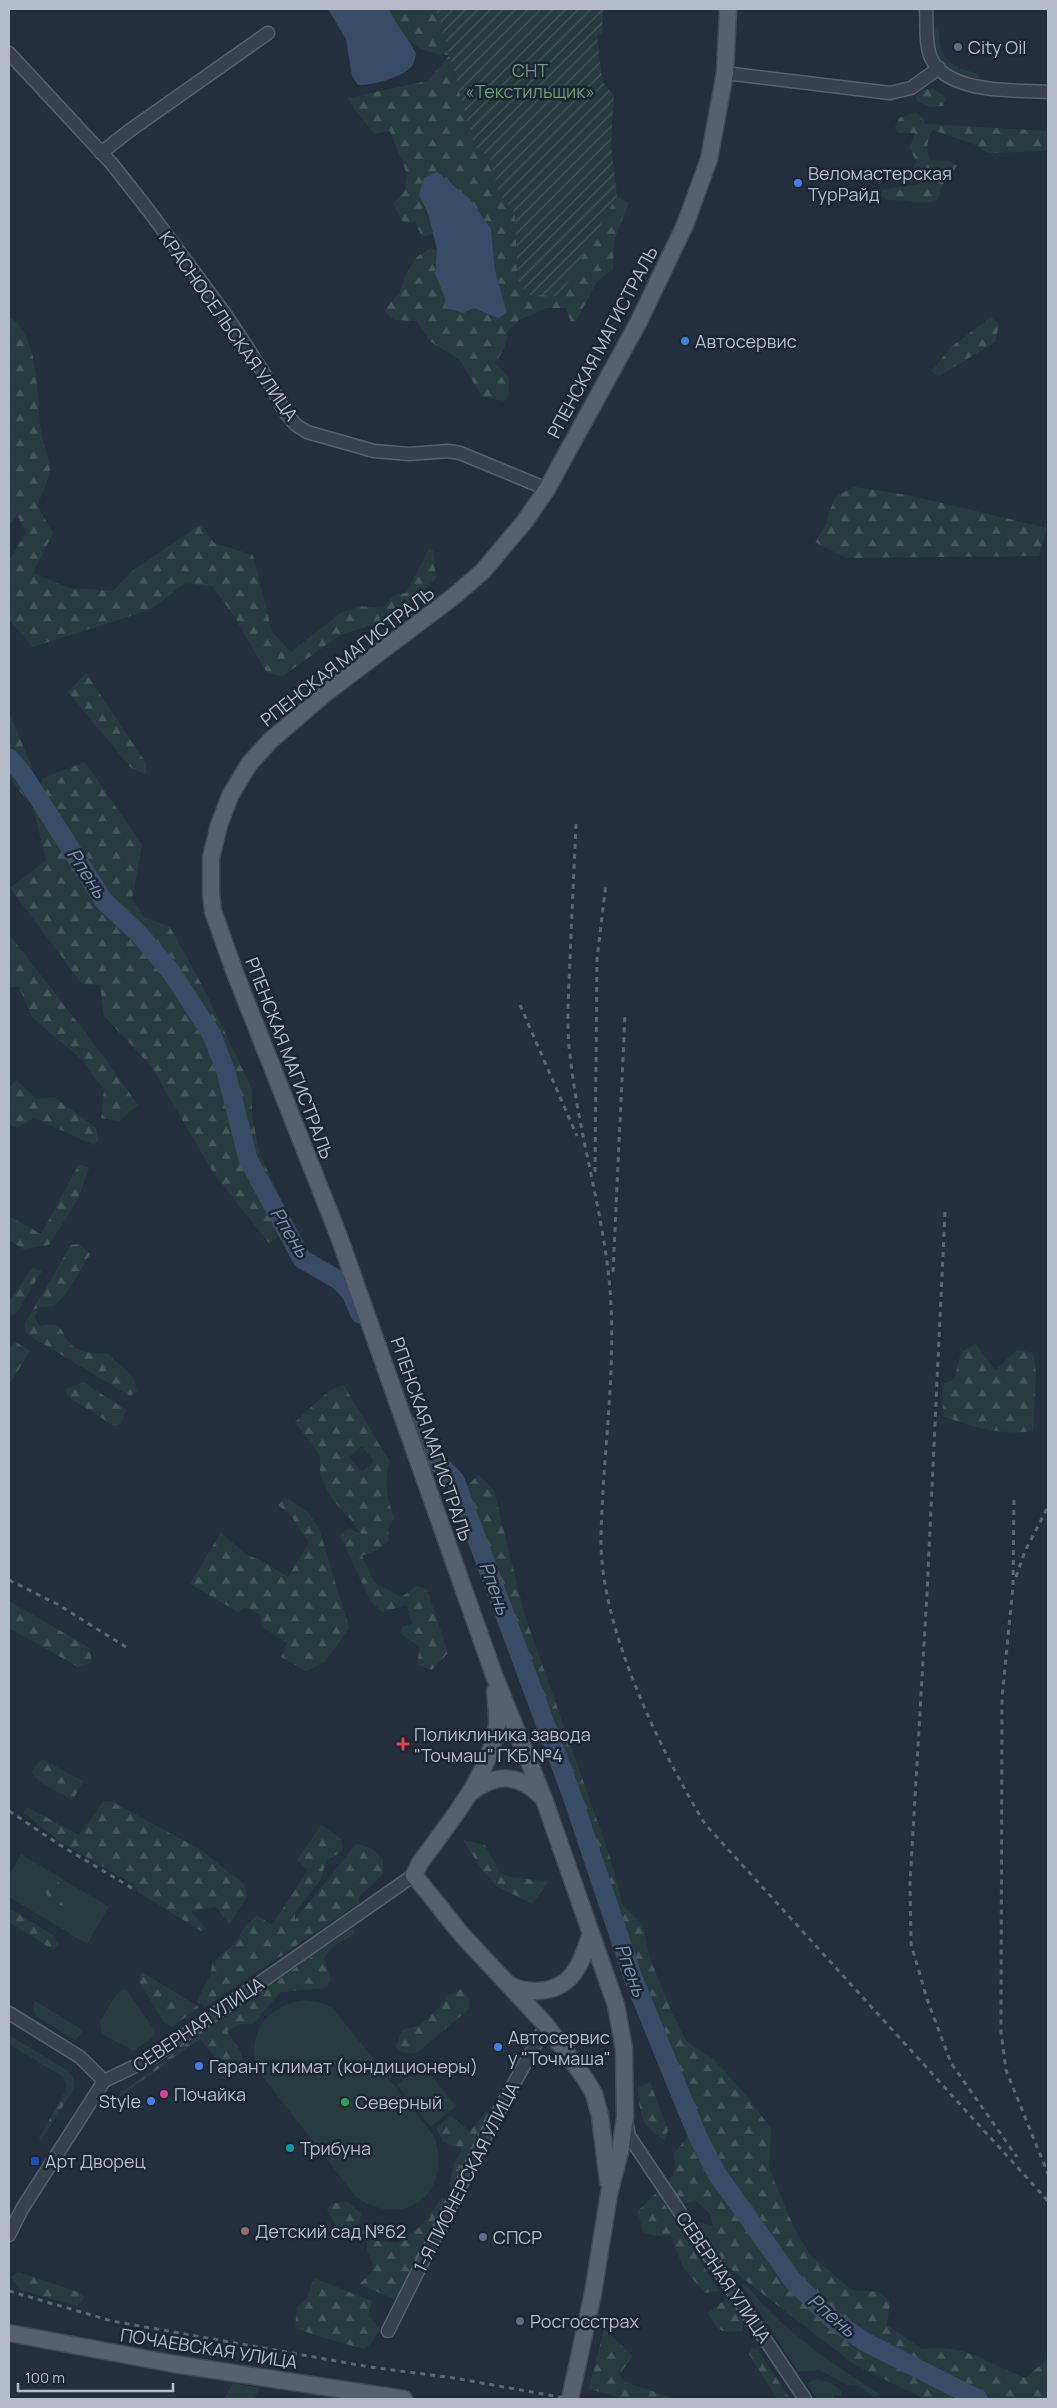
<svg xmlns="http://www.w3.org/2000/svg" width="1057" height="2408" font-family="Manrope,sans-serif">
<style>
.grass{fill:#263c3f}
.forest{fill:url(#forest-firs);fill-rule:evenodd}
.garden{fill:url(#garden-furrows)}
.water{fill:#394c67}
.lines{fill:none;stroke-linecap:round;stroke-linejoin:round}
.river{stroke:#394c67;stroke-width:19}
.minor-casing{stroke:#565f6c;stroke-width:15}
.major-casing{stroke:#414a57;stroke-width:19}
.minor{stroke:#38414e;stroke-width:12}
.major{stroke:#56606e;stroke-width:16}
.rail{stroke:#5a6575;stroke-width:3;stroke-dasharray:5 5;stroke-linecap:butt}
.service-dot{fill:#5c6f8a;stroke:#1d2633;stroke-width:2}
.shop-dot{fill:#3f7fe0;stroke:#1d2633;stroke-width:2}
.health-dot{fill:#e0444e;stroke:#1d2633;stroke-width:2}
.hotel-dot{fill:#d1479c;stroke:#1d2633;stroke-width:2}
.leisure-dot{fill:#2e9e5b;stroke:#1d2633;stroke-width:2}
.culture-dot{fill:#0f9aa8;stroke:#1d2633;stroke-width:2}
.transit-dot{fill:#1a4fb4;stroke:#1d2633;stroke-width:2}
.education-dot{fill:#8d6e63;stroke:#1d2633;stroke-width:2}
.labels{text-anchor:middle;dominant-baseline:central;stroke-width:5;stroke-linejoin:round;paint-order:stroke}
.poi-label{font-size:18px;fill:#b4bcc9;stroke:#1d2633;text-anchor:start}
.park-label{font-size:18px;fill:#6b9a76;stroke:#1d2633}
.street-label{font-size:18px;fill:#b4bcc9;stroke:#1d2633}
.water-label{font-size:19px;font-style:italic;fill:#7c92b1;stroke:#1d2633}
</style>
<defs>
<pattern id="forest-firs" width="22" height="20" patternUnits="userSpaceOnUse" patternTransform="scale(1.25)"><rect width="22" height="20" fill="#263c3f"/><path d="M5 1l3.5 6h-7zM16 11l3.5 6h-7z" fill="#435659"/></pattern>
<pattern id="garden-furrows" width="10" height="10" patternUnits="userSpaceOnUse" patternTransform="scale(1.25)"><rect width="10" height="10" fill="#263c3f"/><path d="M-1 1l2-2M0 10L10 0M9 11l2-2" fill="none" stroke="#435659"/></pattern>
</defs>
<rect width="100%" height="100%" fill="#242f3e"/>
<!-- grass -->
<path class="grass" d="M937 27 939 29C939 60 951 67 979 74V78L976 79C946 70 934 62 933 29Z
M21 1854 109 1907 87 1944 9 1897V1875Z
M122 1989 127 1990 155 2031V2035L134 2051 102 2034 100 2021 118 1992Z
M303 2000 319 2002 333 2008 434 2136C454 2192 405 2231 356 2197L256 2068C249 2030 265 2008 303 2000Z
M35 2001 83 2030 76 2041 36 2016 33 2007Z
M9 2035 67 2070 63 2077 9 2044Z
M422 2064 456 2106 431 2127 397 2085Z
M745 2283C781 2330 831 2363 880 2394L874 2397 858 2386 847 2385 820 2370 798 2372 742 2285Z
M814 2379C826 2380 833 2383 842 2392L841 2396 834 2395 833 2399H817L807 2384Z
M233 2383 260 2388 254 2399H224Z"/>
<!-- forest -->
<path class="forest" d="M389 9H433L439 16 474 146 490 158 499 193 515 214 518 281 560 296 617 196 629 203 614 240 613 269 597 281 576 321 571 322 566 308H547L519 320 508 331 505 347 495 363 509 377V394L505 401 482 397 460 360 431 342 417 321 394 320 384 310 400 292 406 274 417 257 430 248 437 250 435 274 445 298 498 318 507 313 495 270 491 229 419 195 433 234 422 237 415 222 404 224 393 203 405 191 407 174 390 131 375 134 355 110 348 98 427 81 450 55C416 54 402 39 389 9Z
M933 88 946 98 943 106 931 107 917 101 916 96 922 90Z
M915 112 923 118 925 124 1048 131V151L987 153 976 145 933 130C926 138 927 151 929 160L950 161 957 166 941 187 938 200C922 206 903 198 887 200L881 195 884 189 920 184 919 179 912 174 916 162 910 147 915 133H898L895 128 899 118Z
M9 317C41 335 36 399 41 432 42 443 50 457 50 469 49 481 41 495 37 506L53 533 33 573 69 588 113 591 131 572 201 524 214 543 253 555 272 632 291 652 339 614 359 606 384 608 393 595 406 593 429 549 433 550 436 578 399 616 340 635 283 676 267 673 234 616 212 586 185 583 152 609 33 647 9 620V561L26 532 17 515 9 525Z
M991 317 999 325 995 342 938 377 932 371 950 348Z
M854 487 908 495 1047 528 1039 556 846 558 815 542 825 526 835 497Z
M86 673 146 763V775L131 768 68 692Z
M9 712 32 767 29 803 9 777Z
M85 762 142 845 132 899 144 917 170 927 205 991 252 1089V1116L260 1155 294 1226 269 1243 214 1174 151 1066 104 1016 100 985 82 984 10 888 46 860 33 807 43 778Z
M9 934 101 1053 138 1105 119 1121 101 1118 104 1090 82 1060 32 1017 19 987H9Z
M16 1080 37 1099 54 1097 96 1128 98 1141 94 1145 34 1118 17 1128 9 1124V1088Z
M79 1164 89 1168 78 1199 49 1245 23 1249 9 1240V1216L41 1234Z
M80 1244 90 1254 66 1294 54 1306 39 1307 34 1317 40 1326C67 1320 59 1335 73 1346 81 1353 97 1354 107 1353L133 1377 137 1392 130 1396 25 1333V1323L71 1245Z
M32 1268 42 1271 16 1314 9 1315V1297L11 1298Z
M16 1342 30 1351 9 1385V1348Z
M975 1343 995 1370 1017 1350 1033 1353 1036 1373 1033 1431C1002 1436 972 1427 943 1416L942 1385 954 1379 961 1353Z
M83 1382 126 1410 121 1424 114 1426 67 1396 66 1389Z
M343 1384 390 1462C383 1482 387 1498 394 1518L388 1529 389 1540 381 1548 362 1556 374 1582 401 1597 417 1586 427 1589 448 1653 432 1670 417 1664 420 1647 400 1633 403 1626 412 1624 407 1605 382 1612 370 1600 340 1535 348 1528 361 1534 353 1522 331 1498 320 1475V1456L295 1422 328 1392ZM362 1446 374 1461 362 1472 349 1457Z
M478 1475 494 1490 524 1613 610 1857 623 1906 643 1926 650 1959 674 2017 687 2042 712 2058 749 2098 771 2129 769 2168 794 2228 810 2255 852 2290 880 2292 890 2302 887 2325 922 2349C968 2343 986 2364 1026 2378L1048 2358V2399H925L855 2365 724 2264 694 2226 699 2222 713 2226 710 2214 695 2200 681 2205 668 2185 675 2168 674 2154 698 2123 679 2084 661 2034 633 1965 585 1819 464 1489Z
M285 1497 308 1512 319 1528 349 1628 325 1662 306 1671 281 1657 287 1643 262 1627 261 1616 246 1607 238 1612 190 1584 221 1532 246 1555 261 1560 288 1577 309 1542 291 1516 278 1505Z
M9 1601 90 1648 92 1663 78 1667 9 1628Z
M42 1759 83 1781 73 1800 43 1784 31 1772Z
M111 1801 201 1850 244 1884 247 1897 229 1924 216 1907 191 1911 206 1929 201 1931 138 1892 135 1885 60 1842 24 1813 27 1807 79 1835 103 1802Z
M321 1825 341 1839 343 1851 327 1860 320 1881 295 1912V1920L356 1844 371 1848 383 1859V1874L359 1897V1903L205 2007 197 2001 211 1973 212 1963 233 1945 246 1925 257 1915 272 1925 308 1870 297 1860Z
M463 1840 485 1845 500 1873 513 1878 548 1881 533 1904 498 1887 483 1871Z
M49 1876 55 1877 70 1900 69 1907 51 1903 45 1891 44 1878Z
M9 1908 53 1935 59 1944 53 1950 9 1922Z
M353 1928 354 1934 334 1946 324 1958 331 1979 327 1988 281 1992 253 2024H240L227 2031 241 2052 243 2065 218 2061 200 2039 115 2100 117 2096 202 2032Z
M142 1972 199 2007 172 2027 164 2022 138 1980Z
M461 1989 470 2000 469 2009 415 2054 401 2052 396 2046 402 2030 418 2026 441 2006 447 1996Z
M67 2070 73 2078 74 2089 41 2141 39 2138 66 2090V2083L63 2077Z
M650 2082 668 2130 665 2140C640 2126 641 2115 637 2088Z
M487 2111 494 2116 455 2188 449 2185 454 2164 462 2149 443 2142 436 2127 451 2116 470 2131Z
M657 2192 719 2291 705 2293 684 2269 671 2236H659L643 2233 638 2211Z
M442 2197 449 2201 396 2300 359 2284 371 2274 373 2264 367 2251V2242L356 2234 340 2235 327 2209 334 2203 347 2202 361 2213 359 2228 377 2241 398 2243 423 2224Z
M18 2272 81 2293 84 2298 77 2306 20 2290 11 2277Z
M314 2278 372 2301 368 2315 379 2328 372 2343 363 2349 311 2334 295 2327 297 2307 307 2298Z
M728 2297 744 2323 742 2331C720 2333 719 2332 708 2313Z
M604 2329 633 2356 619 2375 625 2382 675 2399H625L589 2389Z
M751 2348 757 2349 790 2399H777L749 2354Z"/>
<!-- garden -->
<path class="garden" d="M433 9H603L602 33 597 35 602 81 614 96 611 144 617 196 560 296 529 295 518 281 515 214 499 193 490 158 474 146 439 16Z"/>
<!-- water -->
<path class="water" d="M328 9H389C396 26 409 38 416 54 415 57 414 63 412 66 403 77 371 86 358 85L352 76 346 39Z
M437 172 470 199 491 229 495 270 507 313 498 318 473 308 464 313 446 308 445 298 435 274 437 250 435 241 428 214 419 195 424 178Z"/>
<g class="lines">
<!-- river -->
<path class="river" d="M9 758 23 774 104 901 139 934 172 973 212 1035 226 1072 248 1159 255 1172 302 1259 340 1281 351 1293 360 1314
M411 1426 420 1445 455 1480 572 1796 632 1975 698 2137 717 2174 794 2282 833 2320 865 2342 978 2399"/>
<defs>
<path id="minor" d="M926 9C927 24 925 44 931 58 947 94 1016 90 1048 92
M9 53 112 164 149 211 228 318 265 375 285 412 296 425 307 432 374 451 409 454 448 451 460 453 547 489
M725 73 890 93 911 88 939 68
M101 153 129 131 268 33
M9 2013 80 2057 104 2081
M626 2121 629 2136 805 2399
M9 2235 22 2209 104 2081 152 2058 414 1875
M388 2331 489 2129 546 2025"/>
<path id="major" d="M495 1691C496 1702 498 1715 497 1726 488 1778 449 1822 420 1863L414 1875 462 1935 546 2025 586 2080 594 2094 600 2116 608 2181
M470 1793C496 1773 518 1773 541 1796
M509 1984C517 1990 526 1991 536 1991 573 1990 581 1964 591 1933
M9 2333 174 2364 404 2399
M570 2399 593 2293 609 2194 620 2152 625 2117 624 2049 616 2005 544 1799 494 1675 338 1234 235 973 213 911 211 894V858L219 825 230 796 249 764 271 740 327 692 453 597 483 571 525 521 547 489 638 323 685 225 709 159 725 73 728 9"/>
</defs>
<!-- minor casing -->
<use href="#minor" class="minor-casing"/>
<!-- major casing -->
<use href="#major" class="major-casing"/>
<!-- minor -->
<use href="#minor" class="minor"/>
<!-- major -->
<use href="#major" class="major"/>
<!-- rail -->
<path class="rail" d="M576 824C574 868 572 913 570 958 569 990 566 1023 570 1055 578 1131 601 1203 609 1279 618 1365 602 1455 601 1541 601 1629 660 1750 705 1824L1048 2201
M520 1005 577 1136
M595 1172 597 959 606 883
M945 1212 927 1593 910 1883 911 1944 927 1999 951 2063 1017 2157
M613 1272 625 1015
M1014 1500 1013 1586 1002 1698 1001 2032 1006 2070 1048 2174
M1016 1577 1025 1551 1048 1507
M9 1580 57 1604 126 1647
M9 1811 60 1845 132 1888
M9 2291 112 2321 370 2367 454 2378 571 2399"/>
</g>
<!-- markers -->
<g class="service-dot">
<circle cx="958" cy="47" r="5"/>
<circle cx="483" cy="2237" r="5"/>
<circle cx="520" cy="2321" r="5"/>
</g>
<g class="shop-dot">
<circle cx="798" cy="183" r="5"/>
<circle cx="685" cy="341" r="5"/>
<circle cx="498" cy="2047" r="5"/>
<circle cx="199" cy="2066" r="5"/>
<circle cx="151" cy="2101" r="5"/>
</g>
<path class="health-dot" d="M400.5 1736.5h5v5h5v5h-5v5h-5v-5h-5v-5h5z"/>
<circle class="hotel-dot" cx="164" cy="2094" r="5"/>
<circle class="leisure-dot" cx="345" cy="2102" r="5"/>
<circle class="culture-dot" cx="290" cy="2148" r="5"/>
<rect class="transit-dot" x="30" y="2156" width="10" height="10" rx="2.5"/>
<circle class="education-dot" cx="245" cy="2231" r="5"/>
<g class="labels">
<!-- poi labels -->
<g class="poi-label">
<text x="968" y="47">City Oil</text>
<text x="808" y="173">Веломастерская<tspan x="808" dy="21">ТурРайд</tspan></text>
<text x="695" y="341">Автосервис</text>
<text x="414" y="1734">Поликлиника завода<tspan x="414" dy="21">"Точмаш" ГКБ №4</tspan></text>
<text x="508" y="2037">Автосервис<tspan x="508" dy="21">у "Точмаша"</tspan></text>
<text x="209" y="2066">Гарант климат (кондиционеры)</text>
<text x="174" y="2094">Почайка</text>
<text x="141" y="2101" text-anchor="end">Style</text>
<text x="355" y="2102">Северный</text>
<text x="300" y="2148">Трибуна</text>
<text x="45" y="2161">Арт Дворец</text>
<text x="255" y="2231">Детский сад №62</text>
<text x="493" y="2237">СПСР</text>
<text x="530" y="2321">Росгосстрах</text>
</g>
<!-- park labels -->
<g class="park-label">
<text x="530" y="70">СНТ<tspan x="530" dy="21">«Текстильщик»</tspan></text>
</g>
<!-- street labels -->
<g class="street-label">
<text transform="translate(229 326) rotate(55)">КРАСНОСЕЛЬСКАЯ УЛИЦА</text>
<text transform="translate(602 342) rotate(-62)">РПЕНСКАЯ МАГИСТРАЛЬ</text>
<text transform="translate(347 656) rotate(-38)">РПЕНСКАЯ МАГИСТРАЛЬ</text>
<text transform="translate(290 1058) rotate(69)">РПЕНСКАЯ МАГИСТРАЛЬ</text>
<text transform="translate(432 1439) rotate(71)">РПЕНСКАЯ МАГИСТРАЛЬ</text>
<text transform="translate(198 2024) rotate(-34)">СЕВЕРНАЯ УЛИЦА</text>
<text transform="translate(466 2177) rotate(-63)">1-Я ПИОНЕРСКАЯ УЛИЦА</text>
<text transform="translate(724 2277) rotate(56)">СЕВЕРНАЯ УЛИЦА</text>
<text transform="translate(209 2348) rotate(9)">ПОЧАЕВСКАЯ УЛИЦА</text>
</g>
<!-- water labels -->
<g class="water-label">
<text transform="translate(87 873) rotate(57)">Рпень</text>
<text transform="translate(290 1232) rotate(58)">Рпень</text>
<text transform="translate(495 1588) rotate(70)">Рпень</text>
<text transform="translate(631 1970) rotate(70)">Рпень</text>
<text transform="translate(832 2315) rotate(40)">Рпень</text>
</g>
</g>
<!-- border -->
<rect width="1057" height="2408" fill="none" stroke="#b4bcc9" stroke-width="20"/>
<!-- scale -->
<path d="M18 2383v8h155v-8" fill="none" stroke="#b4bcc9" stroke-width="2.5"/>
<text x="25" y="2383" font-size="15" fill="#b4bcc9" stroke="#1d2633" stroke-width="4" paint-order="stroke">100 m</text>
</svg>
